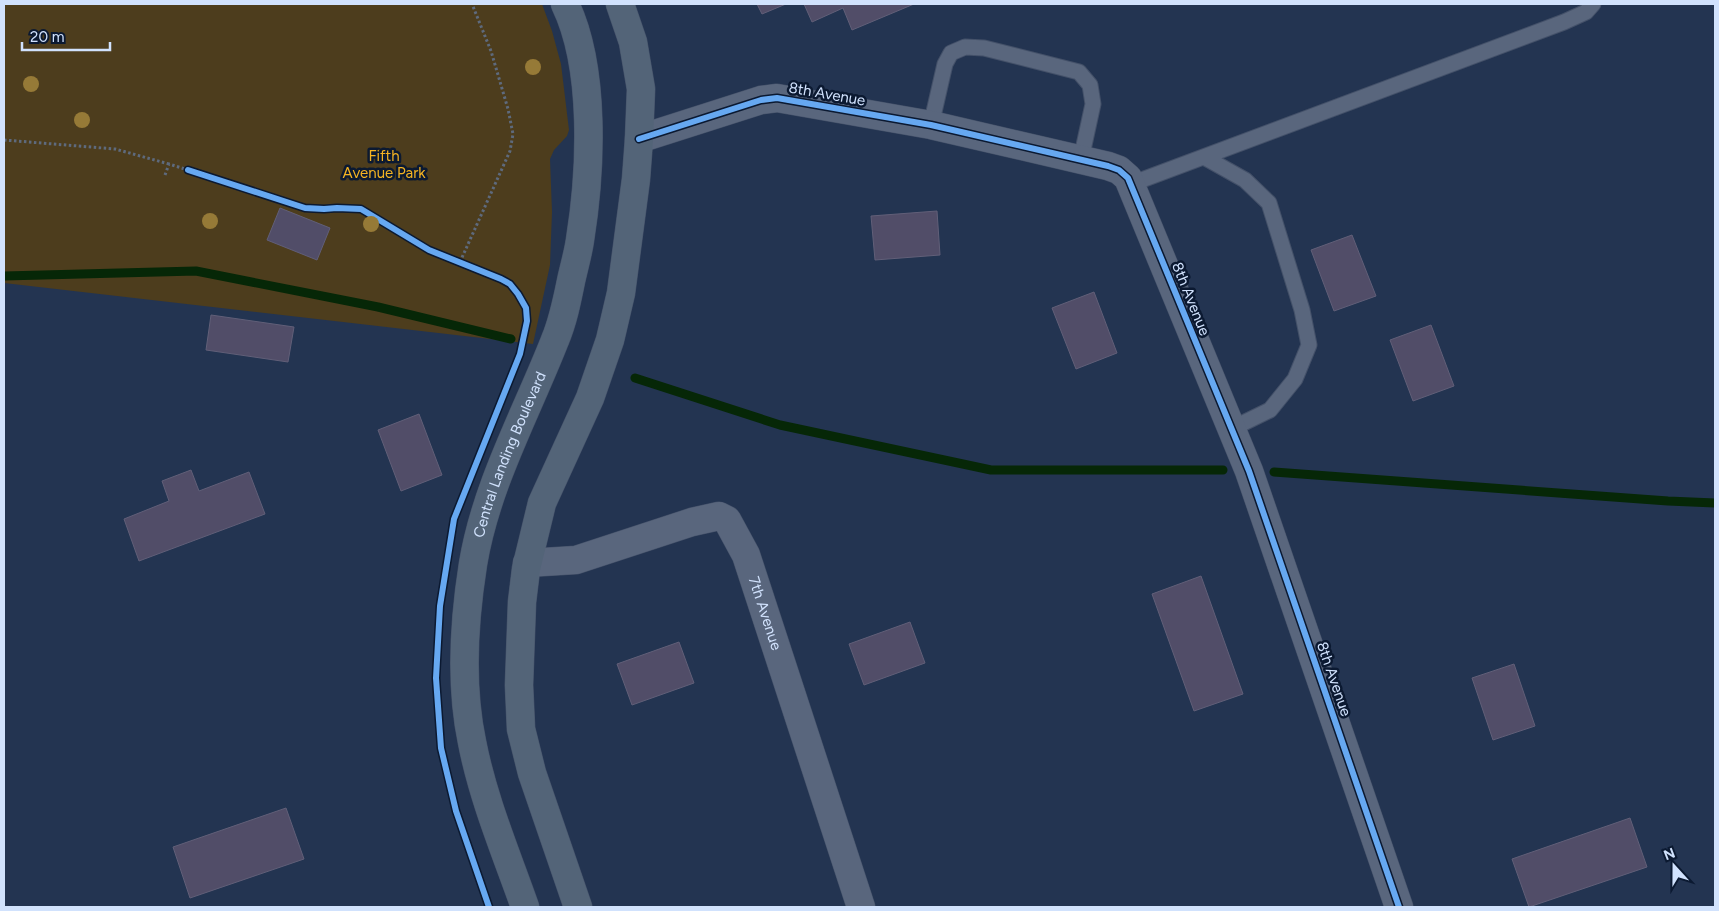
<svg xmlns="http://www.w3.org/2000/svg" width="1719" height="911" font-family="Figtree,sans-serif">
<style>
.green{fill:#4d3d1d}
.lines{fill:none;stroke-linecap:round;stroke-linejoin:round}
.stream{stroke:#062707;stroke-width:9}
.building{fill:#514d68;stroke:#615f78}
.lane-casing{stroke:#445169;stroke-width:17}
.street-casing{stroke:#445169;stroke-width:29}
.secondary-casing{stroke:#445169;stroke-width:29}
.path{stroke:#5e6a7d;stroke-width:3;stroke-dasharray:2.5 2.5;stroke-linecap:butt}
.lane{stroke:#59667d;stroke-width:15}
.street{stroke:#59667d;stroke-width:28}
.secondary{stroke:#536478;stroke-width:28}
.cycleway-casing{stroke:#0b1931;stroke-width:9}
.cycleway{stroke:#66a8f1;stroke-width:6}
.tree{fill:#967a37}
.labels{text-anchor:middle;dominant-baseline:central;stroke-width:5;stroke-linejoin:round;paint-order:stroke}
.street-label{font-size:15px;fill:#d1e2fd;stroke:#0b1931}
.park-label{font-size:15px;fill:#f4b322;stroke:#0b1931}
</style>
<rect width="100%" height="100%" fill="#233451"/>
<!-- green -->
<path class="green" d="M4 4H542L552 31 561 64 569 130 567 136 554 150 550 159 552 212 550 265 533 344 4 283Z"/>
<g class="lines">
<!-- stream -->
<path class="stream" d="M4 276 196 271 378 307 511 339
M635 378 780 425 991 470H1223
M1274 472 1668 501 1715 503"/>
</g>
<!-- building -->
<path class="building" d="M757 4H786L762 14Z
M804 4H914L852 30 843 8 812 22Z
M280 208 330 228 317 260 267 240Z
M937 211 940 255 875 260 871 216Z
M1352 235 1376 296 1334 311 1311 250Z
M1094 292 1117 353 1076 369 1052 308Z
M211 315 294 327 288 362 206 350Z
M1431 325 1454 386 1413 401 1390 340Z
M419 414 442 475 401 491 378 430Z
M191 470 199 491 249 472 265 514 139 561 124 519 169 501 162 481Z
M1201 576 1243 694 1194 711 1152 594Z
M910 622 925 663 864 685 849 644Z
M679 642 694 683 632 705 617 664Z
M1514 664 1535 726 1493 740 1472 678Z
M286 808 304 859 190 898 173 847Z
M1630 818 1647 867 1529 907 1512 859Z"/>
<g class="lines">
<defs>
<path id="lane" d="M931 125 945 64 951 53 965 47 984 48 1079 72 1090 85 1093 104 1081 159
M1204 157 1245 180 1269 203 1302 310 1309 345 1295 379 1270 410 1231 429
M1131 184 1564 22 1586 12 1593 4"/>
<g id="street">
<path d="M639 139 761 100 777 98 931 125 1108 166 1119 170 1128 178 1249 471 1399 907"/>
<path id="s1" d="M527 563 576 560 692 522 719 516 727 520 746 555 861 907"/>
</g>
<g id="secondary">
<path id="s2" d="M525 907C506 853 483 799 472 742 460 685 464 621 473 564 486 485 526 414 555 340 563 321 567 301 571 281 574 267 578 254 580 240 591 171 596 68 565 4"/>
<path d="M578 907 532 773 521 729 519 685 522 602 526 569 542 503 590 398 610 340 621 293 636 179 639 139 641 89 633 42 620 4"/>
</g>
</defs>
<!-- lane casing -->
<use href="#lane" class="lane-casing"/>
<!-- street casing -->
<use href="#street" class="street-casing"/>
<!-- secondary casing -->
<use href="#secondary" class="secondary-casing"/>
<!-- path -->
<path class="path" d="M4 140 115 149 169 164
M165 175 169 164 188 170
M460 262 510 151 513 134 508 109 491 51 472 4"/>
<!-- lane -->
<use href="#lane" class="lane"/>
<!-- street -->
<use href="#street" class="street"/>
<!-- secondary -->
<use href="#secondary" class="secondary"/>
<defs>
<path id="cycleway" d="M639 139 761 100 777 98 931 125 1108 166 1119 170 1128 178 1249 471 1399 907
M188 170 305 208 324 209 337 208 361 209 429 250 501 279 510 284 518 294 526 308 527 321 520 354 454 519 440 606 436 678 441 748 456 811 489 907"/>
</defs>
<!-- cycleway casing -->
<use href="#cycleway" class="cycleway-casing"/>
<!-- cycleway -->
<use href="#cycleway" class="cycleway"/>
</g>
<!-- trees -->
<g class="tree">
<circle cx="533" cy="67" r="8"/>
<circle cx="31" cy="84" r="8"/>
<circle cx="82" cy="120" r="8"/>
<circle cx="210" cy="221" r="8"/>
<circle cx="371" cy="224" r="8"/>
</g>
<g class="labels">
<!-- street labels -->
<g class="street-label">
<text transform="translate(827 94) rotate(10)">8th Avenue</text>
<text transform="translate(1191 299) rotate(68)">8th Avenue</text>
<text stroke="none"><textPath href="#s2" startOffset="468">Central Landing Boulevard</textPath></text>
<text stroke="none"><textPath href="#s1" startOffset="309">7th Avenue</textPath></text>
<text transform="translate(1334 679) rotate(71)">8th Avenue</text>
</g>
<!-- park labels -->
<g class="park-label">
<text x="384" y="156">Fifth<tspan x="384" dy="17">Avenue Park</tspan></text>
</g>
</g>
<!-- border -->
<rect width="1719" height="911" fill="none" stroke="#d1e2fd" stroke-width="10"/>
<!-- north arrow -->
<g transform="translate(1674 866) rotate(339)" stroke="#0b1931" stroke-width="4" paint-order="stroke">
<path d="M0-4L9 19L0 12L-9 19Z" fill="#d1e2fd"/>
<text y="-8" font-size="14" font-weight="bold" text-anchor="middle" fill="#d1e2fd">N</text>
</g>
<!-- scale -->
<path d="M22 42v8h88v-8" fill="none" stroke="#d1e2fd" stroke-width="2.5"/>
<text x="30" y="42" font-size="15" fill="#d1e2fd" stroke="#0b1931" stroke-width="4" paint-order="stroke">20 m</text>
</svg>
